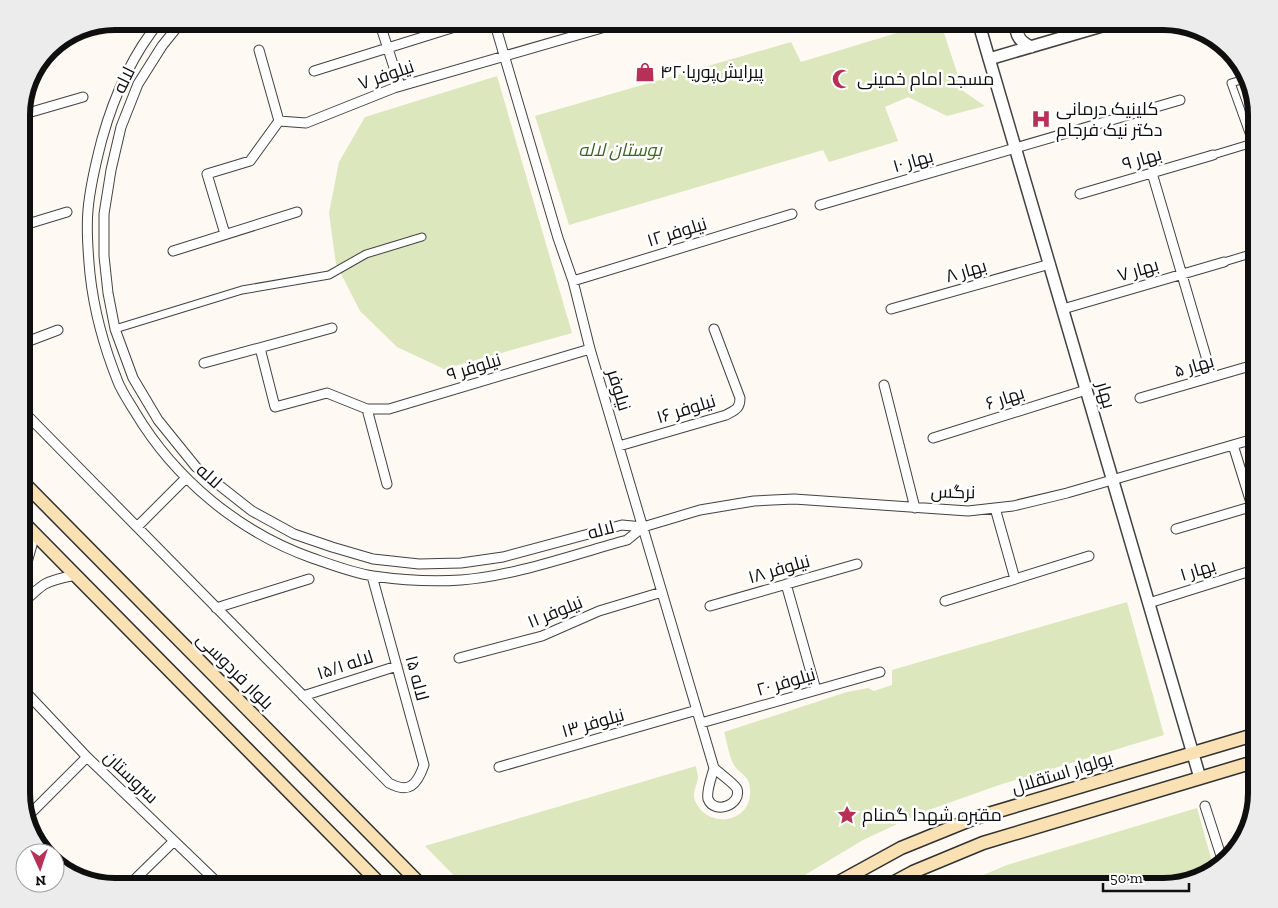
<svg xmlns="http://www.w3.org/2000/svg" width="1278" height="908" font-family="'Zilla Slab',Cairo,serif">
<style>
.green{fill:#dce7be}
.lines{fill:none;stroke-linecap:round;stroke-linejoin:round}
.pedestrian-casing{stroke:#424242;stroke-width:9}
.minor-casing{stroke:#424242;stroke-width:11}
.tertiary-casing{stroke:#424242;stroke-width:14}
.secondary-casing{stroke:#313131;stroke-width:15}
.pedestrian{stroke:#fff;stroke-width:7}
.minor{stroke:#fff;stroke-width:9}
.tertiary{stroke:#fff;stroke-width:11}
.secondary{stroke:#f9e1b3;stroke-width:12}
.labels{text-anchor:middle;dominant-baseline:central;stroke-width:5;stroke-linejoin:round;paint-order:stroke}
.poi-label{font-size:18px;fill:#0f0f0f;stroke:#fff;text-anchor:start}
.street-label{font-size:18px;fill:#0f0f0f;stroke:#fff}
.park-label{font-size:18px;font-style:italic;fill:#3f6324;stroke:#fff}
.rim{fill:none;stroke:#0f0f0f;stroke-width:6}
</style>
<rect width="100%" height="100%" fill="#fef9f3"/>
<!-- green -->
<path class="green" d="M902 21H940L963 91 985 106 947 116 908 97 885 107 898 141 829 162 823 150 569 225 535 116 791 42 801 62 900 32Z
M497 76 572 333 444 369 397 347 360 311 336 264 329 213 339 162 365 117Z
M1127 602 1164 735 1002 784 923 812 863 840 785 887H465L425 846 696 766C696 769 698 774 698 777 697 787 691 793 696 803 710 830 753 822 750 789 749 774 740 775 734 765 729 757 727 741 724 732L847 692 868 688 874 691 892 685V670Z
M1197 808 1214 869 1205 877 1163 887H955L1007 865Z"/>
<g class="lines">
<defs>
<path id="pedestrian" d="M1248 78 1231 83 1257 155
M1213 155 1256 142
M1224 262 1257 252
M115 329 242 290 329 275 366 254 422 237"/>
<path id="minor" d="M160 21C132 55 114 96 102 139 96 162 90 186 88 210 86 231 88 253 90 274 94 311 104 347 118 382 122 392 129 402 135 412 175 479 239 532 312 558 332 565 353 573 373 576 401 580 433 582 461 580 515 576 575 554 627 540L643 527 700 510 754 501 794 499 968 511 1013 506 1067 493 1257 438
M182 21 162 46 138 84 121 127 111 170 104 214V256L108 293 115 329 133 378 158 420 196 467 252 511 294 534 332 547 373 559 419 564 461 563 503 557 622 525 643 527
M379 21 400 86
M494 21 558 238 573 281 590 349 714 768C712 776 706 791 708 799 714 815 742 805 737 789 735 784 719 773 714 768
M314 71 458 26
M21 115 83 97
M279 121 306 123 394 88 626 21
M1152 173 1212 377
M1080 194 1213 155
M820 205 1180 100
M21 226 67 212
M225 234 207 174 250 161 279 121 259 50
M173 251 297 212
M573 281 792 214
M891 309 1050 264
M1063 309 1224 262
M21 344 58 330
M260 348 275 407 327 393 367 409H389L590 349
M204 363 332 328
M884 385 915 508
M1140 398 1257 364
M21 409 389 783C409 794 417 785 424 765L372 576
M367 409 387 484
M933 438 1086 390
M1233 445 1252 506
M619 446 726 415C735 410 740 409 740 398L714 329
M995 508 1015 579
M137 527 186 478
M1176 529 1257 505
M21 574 26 566 35 534
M786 584 816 690
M945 601 1089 556
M1149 603 1257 569
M21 605C43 583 45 581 76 575
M710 606 857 564
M216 608 309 579
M459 658 542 636 599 611 662 592
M21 687 87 757 222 887
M303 696 397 666
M701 723 880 672
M499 767 697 710
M1205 806 1223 862
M29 815 87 757
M127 887 174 841"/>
<path id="tertiary" d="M978 21 1200 778
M1017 21C1014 34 1020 42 1031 47
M989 59 1119 21"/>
<path id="secondary" d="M21 480 423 887
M21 520 383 887
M830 887 901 848 975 818 1257 734
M885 887 913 872 983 843 1257 761"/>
</defs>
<!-- pedestrian casing -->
<use href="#pedestrian" class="pedestrian-casing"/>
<!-- minor casing -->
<use href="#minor" class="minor-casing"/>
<!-- tertiary casing -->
<use href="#tertiary" class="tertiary-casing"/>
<!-- secondary casing -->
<use href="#secondary" class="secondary-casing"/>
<!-- pedestrian -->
<use href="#pedestrian" class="pedestrian"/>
<!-- minor -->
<use href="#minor" class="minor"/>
<!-- tertiary -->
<use href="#tertiary" class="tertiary"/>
<!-- secondary -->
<use href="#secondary" class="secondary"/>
</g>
<!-- icons -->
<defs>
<symbol id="shop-bare" viewBox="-9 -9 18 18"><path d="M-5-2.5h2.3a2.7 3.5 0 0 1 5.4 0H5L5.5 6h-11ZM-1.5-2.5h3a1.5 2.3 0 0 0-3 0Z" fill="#b63155" stroke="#fff" stroke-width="2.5" paint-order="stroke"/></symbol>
<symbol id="mosque-bare" viewBox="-9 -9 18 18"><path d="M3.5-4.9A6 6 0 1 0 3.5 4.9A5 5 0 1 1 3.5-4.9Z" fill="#b63155" stroke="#fff" stroke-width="2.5" paint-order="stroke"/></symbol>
<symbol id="hospital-bare" viewBox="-9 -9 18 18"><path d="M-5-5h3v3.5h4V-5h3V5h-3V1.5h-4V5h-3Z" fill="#b63155" stroke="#fff" stroke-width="2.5" paint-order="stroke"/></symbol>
<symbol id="sight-bare" viewBox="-9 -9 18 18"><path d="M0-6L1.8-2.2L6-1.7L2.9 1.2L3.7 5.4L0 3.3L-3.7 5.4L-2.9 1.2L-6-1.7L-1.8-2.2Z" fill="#b63155" stroke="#fff" stroke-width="2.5" paint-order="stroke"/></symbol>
</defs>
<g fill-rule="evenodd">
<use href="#shop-bare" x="631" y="58" width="28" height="28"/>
<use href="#mosque-bare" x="828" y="65" width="28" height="28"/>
<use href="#hospital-bare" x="1027" y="105" width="28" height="28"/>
<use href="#sight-bare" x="833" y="801" width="28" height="28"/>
</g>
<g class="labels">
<!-- poi labels -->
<g class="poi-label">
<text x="660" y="72">پیرایش‌پوریا۴۲۰</text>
<text x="857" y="79">مسجد امام خمینی</text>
<text x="1056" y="109">کلینیک درمانی<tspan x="1056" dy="21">دکتر نیک فرجام</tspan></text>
<text x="862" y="815">مقبره شهدا گمنام</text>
</g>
<!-- street labels -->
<g class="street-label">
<text transform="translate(386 75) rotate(-19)">نیلوفر ۷</text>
<text transform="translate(124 80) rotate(-64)">لاله</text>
<text transform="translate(1142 159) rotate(-16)">بهار ۹</text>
<text transform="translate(913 161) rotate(-16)">بهار ۱۰</text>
<text transform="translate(677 232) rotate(-17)">نیلوفر ۱۲</text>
<text transform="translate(1138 270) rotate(-16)">بهار ۷</text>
<text transform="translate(966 271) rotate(-16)">بهار ۸</text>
<text transform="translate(1194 366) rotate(-16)">بهار ۵</text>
<text transform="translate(474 367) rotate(-17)">نیلوفر ۹</text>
<text transform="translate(619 390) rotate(73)">نیلوفر</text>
<text transform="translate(1106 395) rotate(74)">بهار</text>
<text transform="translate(1005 398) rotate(-18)">بهار ۶</text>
<text transform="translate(686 409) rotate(-17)">نیلوفر ۱۶</text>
<text transform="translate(209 476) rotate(42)">لاله</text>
<text transform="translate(953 492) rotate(1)">نرگس</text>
<text transform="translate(601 530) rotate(-15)">لاله</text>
<text transform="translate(779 569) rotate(-16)">نیلوفر ۱۸</text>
<text transform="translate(1198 570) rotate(-17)">بهار ۱</text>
<text transform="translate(555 612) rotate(-22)">نیلوفر ۱۱</text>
<text transform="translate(345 665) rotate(-18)">لاله ۱۵/۱</text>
<text transform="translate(235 671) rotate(45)">بلوار فردوسی</text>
<text transform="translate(417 678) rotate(75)">لاله ۱۵</text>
<text transform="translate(786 682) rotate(-16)">نیلوفر ۲۰</text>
<text transform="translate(593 723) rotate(-16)">نیلوفر ۱۳</text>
<text transform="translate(1062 773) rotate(-17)">بولوار استقلال</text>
<text transform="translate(131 777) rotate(44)">سروستان</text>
</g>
<!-- park labels -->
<g class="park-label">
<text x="620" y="150">بوستان لاله</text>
</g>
</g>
<!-- crop -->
<path d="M0 0H1278V908H0ZM115 30H1163A85 85 0 0 1 1248 115V793A85 85 0 0 1 1163 878H115A85 85 0 0 1 30 793V115A85 85 0 0 1 115 30Z" fill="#ececec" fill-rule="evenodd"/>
<path class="rim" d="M115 30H1163A85 85 0 0 1 1248 115V793A85 85 0 0 1 1163 878H115A85 85 0 0 1 30 793V115A85 85 0 0 1 115 30Z"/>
<!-- north arrow -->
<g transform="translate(40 868) rotate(177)"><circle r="24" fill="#ffffff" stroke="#9f9f9f"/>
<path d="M0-4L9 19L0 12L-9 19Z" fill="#b63155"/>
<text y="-8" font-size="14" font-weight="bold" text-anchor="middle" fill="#0f0f0f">N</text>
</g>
<!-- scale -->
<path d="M1103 883v8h86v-8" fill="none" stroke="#0f0f0f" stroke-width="2.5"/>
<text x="1110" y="883" font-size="15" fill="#0f0f0f" stroke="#ffffff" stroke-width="4" paint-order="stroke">50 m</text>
</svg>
